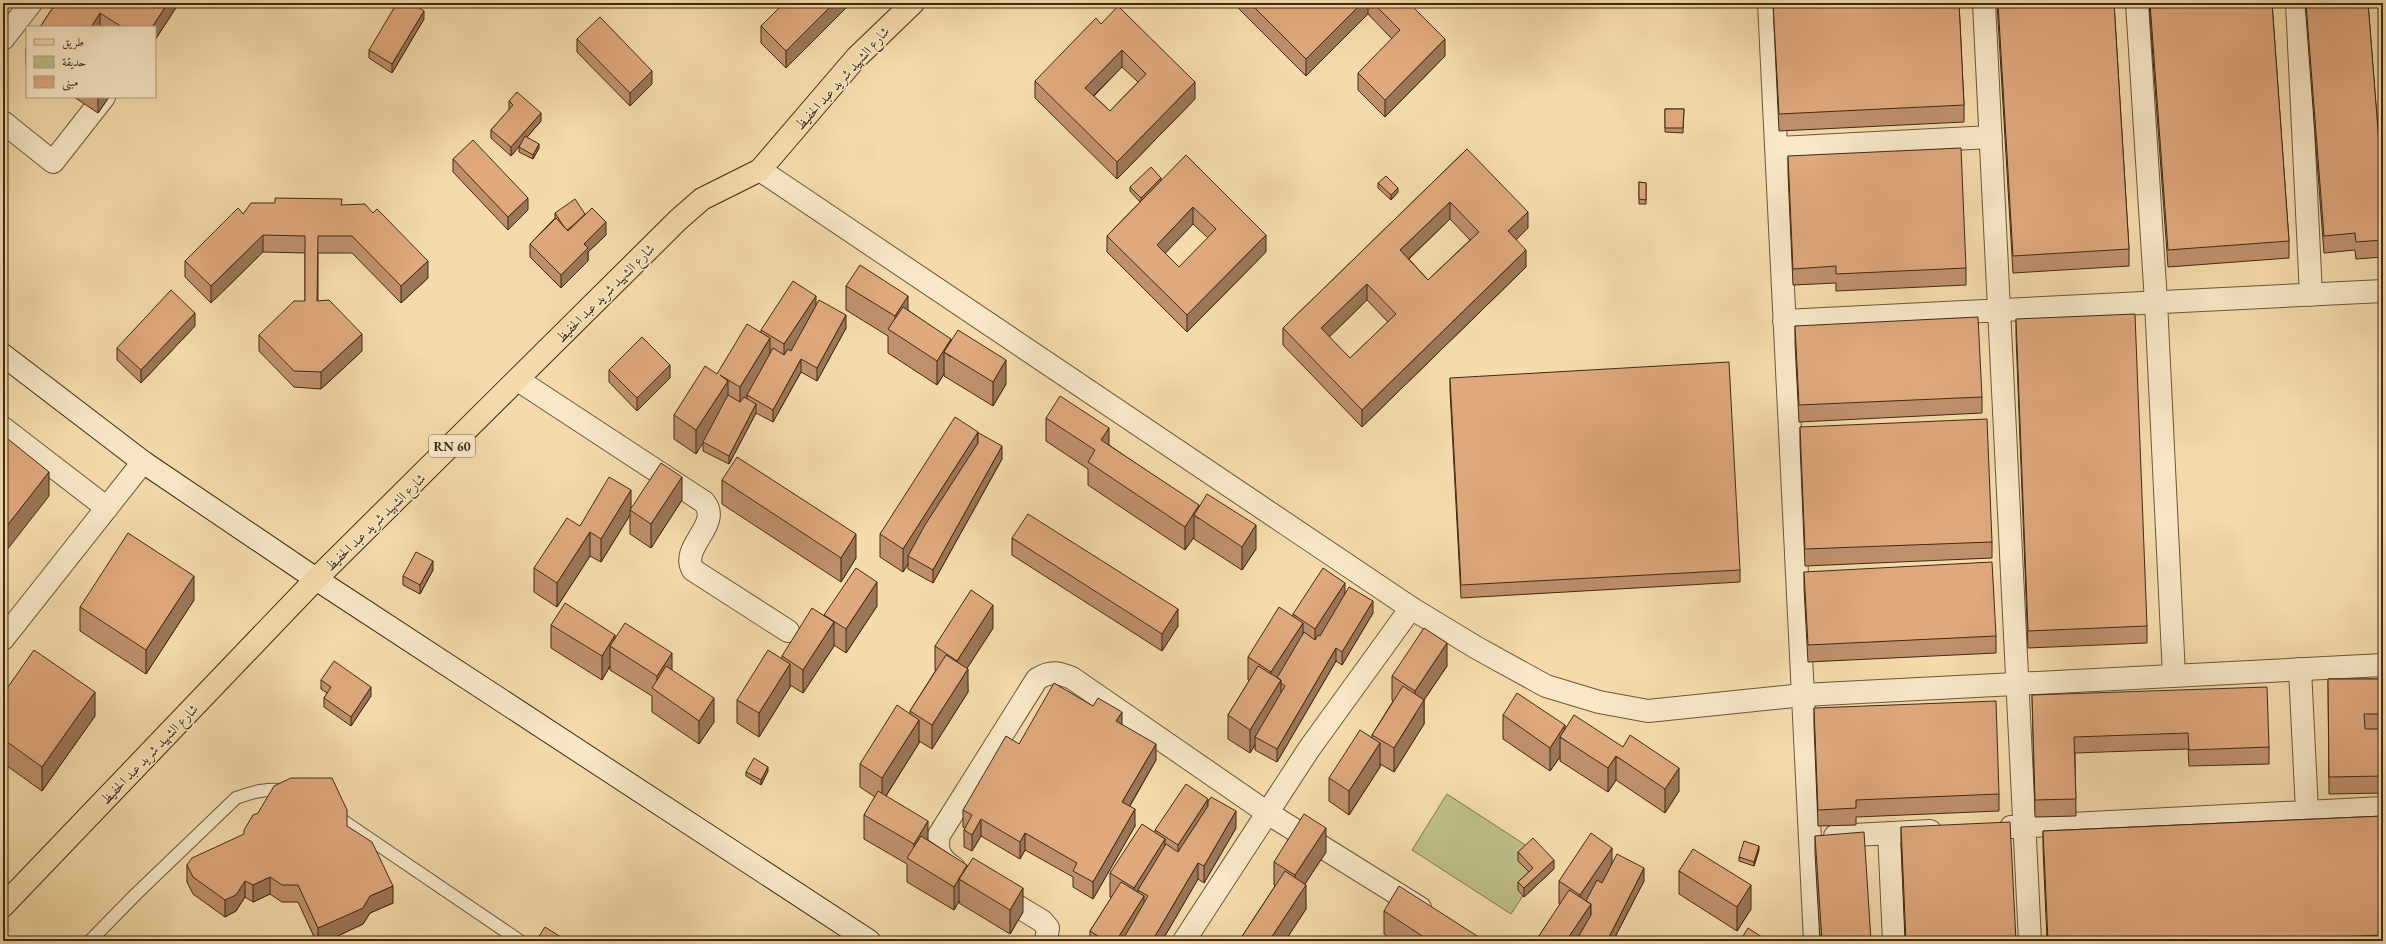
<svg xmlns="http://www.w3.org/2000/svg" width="2386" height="944" font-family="'EB Garamond',Amiri,serif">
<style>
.green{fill:#bfbf87;stroke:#7f744e}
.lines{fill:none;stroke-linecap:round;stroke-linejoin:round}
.service-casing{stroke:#6c563a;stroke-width:14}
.minor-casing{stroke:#6c563a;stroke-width:24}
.tertiary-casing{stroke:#6c563a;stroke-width:24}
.secondary-casing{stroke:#3f2a15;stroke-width:24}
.primary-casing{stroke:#3f2a15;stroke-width:24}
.service{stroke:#f8e8c8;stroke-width:12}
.minor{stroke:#f8e8c8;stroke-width:22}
.tertiary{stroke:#f8e8c8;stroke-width:22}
.secondary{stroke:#f8e8c8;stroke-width:22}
.primary{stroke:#f5dbab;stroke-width:22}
.wall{fill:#c0906c;stroke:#3f2a15;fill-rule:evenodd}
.shaded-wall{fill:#9c7658;stroke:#3f2a15}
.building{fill:#dfa87d;stroke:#3f2a15;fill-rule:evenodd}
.labels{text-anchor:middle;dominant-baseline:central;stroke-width:3;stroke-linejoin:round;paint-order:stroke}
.shield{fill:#f8e8c8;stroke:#76634b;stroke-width:1}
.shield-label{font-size:13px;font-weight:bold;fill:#3f2a15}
.street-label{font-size:14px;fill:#3f2a15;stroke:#f8e8c8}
</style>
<rect width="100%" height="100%" fill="#f5dbab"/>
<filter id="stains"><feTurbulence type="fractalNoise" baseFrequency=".005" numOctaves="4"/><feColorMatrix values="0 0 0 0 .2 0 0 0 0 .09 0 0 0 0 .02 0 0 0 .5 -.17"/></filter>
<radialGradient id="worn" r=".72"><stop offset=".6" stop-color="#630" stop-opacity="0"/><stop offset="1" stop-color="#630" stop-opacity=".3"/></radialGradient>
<!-- green -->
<path class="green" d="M1447 794 1547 859 1511 914 1412 850Z"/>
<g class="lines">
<defs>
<path id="service" d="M333 814 520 941
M90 941 136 894 236 798C254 791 269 788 289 791"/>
<path id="minor" d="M1769 3 1815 941
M1984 3 2030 941
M2137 3 2156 302 2174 676
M2297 3 2311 295
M3 39 31 3
M3 122 53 162 104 97
M1776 148 1991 137
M1784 321 2383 291
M518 380 704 502C723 524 679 547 693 570L788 631
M3 428 107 508
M3 639 143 462
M2300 669 2307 812
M2011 827 2383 808
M1889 833 1894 941
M1835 836 1930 831
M954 868C940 859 936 851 939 835L1037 679C1050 671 1058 672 1072 678L1266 812 1420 908
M999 895 1042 921 1048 928 1046 941
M1184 941 1309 749 1411 608"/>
<path id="tertiary" d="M760 170 1411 608 1477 648 1546 686 1599 702 1648 711 1803 695 2383 665"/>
<path id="secondary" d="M3 355 143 462 316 579 869 941"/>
<path id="primary" d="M3 906 316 579 678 220 702 199 760 170 856 58 913 3"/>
</defs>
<!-- service casing -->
<use href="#service" class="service-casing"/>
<!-- minor casing -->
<use href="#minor" class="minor-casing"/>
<!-- tertiary casing -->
<use href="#tertiary" class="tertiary-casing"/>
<!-- secondary casing -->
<use href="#secondary" class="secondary-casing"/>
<!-- primary casing -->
<use href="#primary" class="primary-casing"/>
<!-- service -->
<use href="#service" class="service"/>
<!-- minor -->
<use href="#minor" class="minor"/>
<!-- tertiary -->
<use href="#tertiary" class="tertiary"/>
<!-- secondary -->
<use href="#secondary" class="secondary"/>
<!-- primary -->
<use href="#primary" class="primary"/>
</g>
<!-- wall -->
<path class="wall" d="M56 3H179L155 40V27H40Z
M784 3H851L786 68 761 43V26Z
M1233 3H1409L1445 56 1385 117 1358 90V73L1392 39 1368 14 1306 76Z
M1773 3H1959L1964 105V122L1779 131Z
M1997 3H2114L2129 249V266L2013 273Z
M2149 3H2272L2289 241V258L2168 267Z
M2305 3H2368L2383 194V257L2356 259 2355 250 2324 253Z
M424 19 392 73 369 58V50Z
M1101 24 1195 99 1117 179 1035 98V81ZM1122 67 1138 82 1110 111 1094 96Z
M577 39 652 84 630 106 577 52Z
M27 47V66L26 65V48Z
M74 97H109L98 113Z
M509 101 541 121 527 137 539 148 533 159 519 152V147L521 144 511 156 491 138V130L509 110Z
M1665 109H1684L1683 133 1665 132Z
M1467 149 1528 228 1516 240 1526 267 1362 427 1283 345V328ZM1450 219 1470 240 1428 280 1409 259ZM1367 300 1388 322 1350 358 1329 337Z
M1788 156 1966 268V285L1836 291V283L1793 285 1788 173Z
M453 159 528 210 508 230 453 172Z
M1161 181 1266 252 1187 332 1107 252V236L1140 202 1130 191V187ZM1193 224 1208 238 1179 267 1165 253Z
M1639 182 1646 183V204H1639Z
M1378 183 1398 192 1391 200 1378 188Z
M342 205 428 278 401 303 352 253H318V301L362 351 321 389 294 387 259 351V335L305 301V253L263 252 211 303 185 277V261L243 214Z
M555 213 585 214 606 235 588 252V261L561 288 530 257V244L555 218Z
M846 286 908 310 951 341 1006 384 993 406 944 376V374L937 385 888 353V336L846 310Z
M816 307 846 328 817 381 801 372 773 422 756 413 729 464 703 451V442L696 454 674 439V415L717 374 761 332V330Z
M2016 319 2147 626V643L2028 648 2016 336Z
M195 326 141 383 117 360V348Z
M1795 326 1982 397V413L1799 422 1795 343Z
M609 370 670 378 637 411 609 382Z
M1450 378 1740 570V582L1461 598 1450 391Z
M1046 418 1109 445 1199 507 1256 549 1242 570 1194 539V537L1185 550 1088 485V469L1046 441Z
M1800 427 1992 542V558L1805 566 1800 444Z
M977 432 1002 459 933 583 908 569V564L903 572 880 557V534Z
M722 480 856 558 841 582 722 504Z
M682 500 651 548 630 534V515L601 562 590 556 557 607 534 592V568L580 526 631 508Z
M1012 538 1178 626 1162 651 1012 555Z
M433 570 420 594 403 585V576Z
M1804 572 1996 636V653L1808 662 1804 588Z
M1345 594 1373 613 1342 665 1336 661 1277 762 1255 750V745L1250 753 1228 739V715L1249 681 1248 680V657L1293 616V614Z
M194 600 146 674 80 631V607Z
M877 606 846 653 834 645V646L803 693 790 685V687L759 737 737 723V700L782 658V656L824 616V615Z
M551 625 615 639 672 670 714 722 699 744 652 712V696L610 670V666L602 680 551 648Z
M993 628 967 668 968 692 932 749 919 741V743L886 796 928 840 967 866 1023 912 1010 934 959 903V901L954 910 907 882V864L864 839V815L875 797 860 787V764L910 714V711L936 670H935V646Z
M1447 666 1424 700V724L1394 772 1380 764V767L1349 815 1329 801V778L1372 738V735L1393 701 1392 700V676Z
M2328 679H2383V793L2329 794Z
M321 680 371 696 351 726 324 707V698L327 693 321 689Z
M3 694 95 716 42 791 3 763Z
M2032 695 2269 747V764L2189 766 2188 749 2075 753 2076 816 2035 817Z
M1814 708 1999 794V811L1856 817V825L1818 826 1814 725Z
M1503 715 1565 729 1679 791 1665 813 1616 780 1608 792 1560 761V757L1550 771 1503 739Z
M1122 724 1156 760 1130 806 1135 826 1093 899 1073 887V877L1025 850 1020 859 981 836 972 851 964 847V830L965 828 963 827V810L1019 744Z
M768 771 761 785 746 776V772Z
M1208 802 1236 828 1204 883 1198 879 1162 941H1090V931L1112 897H1110V873L1155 832V830Z
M2383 816V941H2047L2043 848V831Z
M347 826 393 903 370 913 363 924 327 941H316L298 902H282L270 894 253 902 245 897 236 911 225 917 193 894 187 882V865Z
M1901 827 2016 941H1905L1901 844Z
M1815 836 1871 941H1820L1815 853Z
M1759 850 1754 866 1739 861V857Z
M1326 852 1305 884 1306 909 1285 941H1239L1275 886 1274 885V862Z
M1518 852 1554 869 1524 897 1518 890V882L1529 872 1518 861Z
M1612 863 1644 881 1613 941H1537V939L1560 905 1559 904V881Z
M1679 871 1751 909 1737 931 1679 894Z
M1384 911 1485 941H1394L1384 934Z"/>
<!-- shaded-wall -->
<path class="shaded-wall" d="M168 3H179L155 40V27H152Z
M834 3H851L786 68V51Z
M1362 3H1368V14L1306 76V59Z
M424 11V19L392 73V64Z
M100 13V27H91Z
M1445 39V56L1385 117V100Z
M1122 50V67L1085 104V88Z
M652 71V84L630 106V93Z
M1195 82V99L1117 179V162Z
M98 97H109L98 113Z
M541 113V121L511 156V147Z
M539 144V148L533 159V155Z
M1161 178V183L1141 202V198Z
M1398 188V192L1391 200V195Z
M528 198V210L508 230V217Z
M1450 202V219L1400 267V250Z
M1193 207V224L1157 262V245Z
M1528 212V228L1508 248V231Z
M606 222V235L588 252V261L561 288V275L584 244Z
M263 235V252L211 303V286Z
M1266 235V252L1187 332V315Z
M1526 250V267L1362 427V410Z
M428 261V278L401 303V286Z
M1367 284V300L1321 345V328Z
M816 296V319L784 368V344Z
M908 296V319L895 334V316Z
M195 313V326L141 383V370Z
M846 315V328L817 381V368Z
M362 334V351L321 389V372Z
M770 338V362L747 395V400L740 411V387Z
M951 339V357L944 352V374L937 385V361Z
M801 359V372L773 422V410Z
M1006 360V384L993 406V382Z
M670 365V378L637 411V398Z
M728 381V404L696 454V430Z
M756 404V413L729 464V456Z
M1109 428V452L1101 440Z
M978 432V456L908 556V564L903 572V549Z
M1002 446V459L933 583V570Z
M49 472V496L3 555V531Z
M682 477V500L651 548V524Z
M631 490V511L630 510V515L601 562V539Z
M1199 505V519L1194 515V537L1185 550V527Z
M1256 525V549L1242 570V547Z
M590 532V556L557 607V583Z
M856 534V558L841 582V558Z
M433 561V570L420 594V585Z
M194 576V600L146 674V650Z
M877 582V606L846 653V629Z
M1345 583V607L1315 653V629Z
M1373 601V613L1342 665V652Z
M993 605V628L957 684V661Z
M1178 609V626L1162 651V634Z
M834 622V646L803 693V670Z
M1303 623V646L1271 695V672Z
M615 635V649L610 646V666L602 680V656Z
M1447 643V666L1424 700V724L1394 772V748L1415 715V691Z
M1336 648V661L1277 762V749Z
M672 653V677L657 692V676Z
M790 664V687L759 737V713Z
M968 669V692L932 749V725Z
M1281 680V704L1255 737V745L1250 753V730Z
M371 687V696L351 726V717Z
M95 692V716L42 791V767Z
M714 698V722L699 744V721Z
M1122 712V728L1116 721Z
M919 720V743L882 802V778Z
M1565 725V740L1560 737V757L1550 771V748Z
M1380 743V767L1349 815V791Z
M1156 744V760L1122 819V802Z
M1616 756V780L1608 792V768Z
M768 767V771L761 785V780Z
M1679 768V791L1665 813V789Z
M1208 799V823L1178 869V845Z
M1135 809V826L1093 899V882Z
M1236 811V828L1204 883V866Z
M981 819V836L972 851V835Z
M928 821V845L914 862V844Z
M1326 828V852L1295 899V875Z
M1025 833V850L1020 859V842Z
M1165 839V862L1138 890V905L1134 911V888Z
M1759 846V850L1754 866V862Z
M1612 848V871L1580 919V895Z
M1554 860V869L1524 897V888Z
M1198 863V879L1162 941H1152Z
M967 865V884L959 879V901L954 910V887Z
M1644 868V881L1613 941H1607Z
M270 877V894L253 902V885Z
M245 881V897L236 911 225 917V900Z
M1306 885V909L1285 941H1269Z
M1751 885V909L1737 931V907Z
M393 886V903L370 913 363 924 327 941H318V928L370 896Z
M1023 888V912L1010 934V910Z
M1144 896V920L1131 941H1116Z
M1591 904V928L1582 941H1566Z"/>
<!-- building -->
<path class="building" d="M56 3H168L152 27H122L100 13 91 27H40Z
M397 3H412L424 11 392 64 369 50Z
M784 3H834L786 51 761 26Z
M1250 3H1362L1306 59Z
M1373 3H1409L1445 39 1385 100 1358 73 1400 30Z
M1773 3H1959L1964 105 1779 114Z
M1998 3H2114L2129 249 2013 256Z
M2150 3H2272L2289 241 2168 250Z
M2306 3H2368L2383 194V240L2356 242 2355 233 2324 236Z
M1118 6 1195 82 1117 162 1035 81 1096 18 1101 24ZM1122 50 1146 74 1110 111 1085 88Z
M600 17 652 71 630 93 577 39Z
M517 92 541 113 511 147 491 130 513 105 509 101Z
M1665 109H1684L1683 128H1665Z
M525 136 539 144 533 155 519 147Z
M473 140 528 198 508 217 453 159Z
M1961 148 1966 268 1836 274V266L1793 269 1788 156Z
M1467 149 1528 212 1508 231 1526 250 1362 410 1283 328ZM1450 202 1479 232 1428 280 1400 250ZM1367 284 1396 314 1350 358 1321 328Z
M1186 155 1266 235 1187 315 1107 236ZM1193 207 1216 229 1179 267 1157 245Z
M1151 167 1161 178 1141 198 1130 187Z
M1386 176 1398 188 1391 195 1378 183Z
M1639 182 1646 183V200L1639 199Z
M275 198 342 199 341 205 365 204 373 213 377 209 428 261 401 286 352 236H318L317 301 329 300 362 334 321 372 294 371 259 335 294 301H305V236L263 235 211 286 185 261 238 208 243 214 251 203H275Z
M575 199 585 214 571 227 567 230 564 227 555 213Z
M592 208 606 222 584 244 588 248 561 275 530 244 556 218 568 231Z
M860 265 908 296 895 316 846 286Z
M793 281 816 296 784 344 761 330Z
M171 290 195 313 141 370 117 348Z
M819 300 846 315 817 368 801 359 773 410 747 395 773 348 784 355 788 349 791 351Z
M903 307 951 339 937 361 888 329Z
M2135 314 2147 626 2028 631 2016 319Z
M1978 317 1982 397 1799 405 1795 326Z
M747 324 770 338 740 387 720 375 728 381 696 430 674 415 705 366 717 374Z
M958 330 1006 360 993 382 944 352Z
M642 337 670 365 637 398 609 370Z
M1729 362 1740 570 1461 585 1450 378Z
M728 395 740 402 744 397 756 404 729 456 703 442Z
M1060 396 1109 428 1101 440 1199 505 1185 527 1088 462 1095 450 1046 418Z
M955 417 978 432 903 549 880 534Z
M1987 419 1992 542 1805 549 1800 427Z
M977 432 1002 446 933 570 908 556 925 525 978 443V432Z
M3 435 49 472 3 531Z
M737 457 856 534 841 558 722 480Z
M661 463 682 477 651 524 630 510Z
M609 477 631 490 601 539 590 532 557 583 534 568 567 518 580 526Z
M1207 494 1256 525 1242 547 1194 515Z
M1028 514 1178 609 1162 634 1012 538Z
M128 533 194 576 146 650 80 607Z
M416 552 433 561 420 585 403 576Z
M1992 562 1996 636 1808 645 1804 572Z
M856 568 877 582 846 629 824 615Z
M1323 568 1345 583 1315 629 1293 614Z
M1349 587 1373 601 1342 652 1336 648 1277 749 1255 737 1285 686 1281 683V680L1277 678 1304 632 1315 640 1318 635 1320 636Z
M971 590 993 605 957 661 935 646Z
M565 603 615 635 602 656 551 625Z
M1279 607 1303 623 1271 672 1248 657Z
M812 608 834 622 803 670 782 656Z
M625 623 672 653 657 676 610 646Z
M1424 628 1447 643 1415 691 1392 676Z
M34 650 95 692 42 767 3 739V694Z
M768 650 790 664 759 713 737 700Z
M946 655 968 669 932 725 910 711Z
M334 661 371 687 351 717 324 698 331 687 321 680Z
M666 666 714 698 699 721 652 688Z
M1258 666 1281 680 1250 730 1228 715Z
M2328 679H2383V714H2364L2365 729H2383V776L2329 777Z
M1054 683 1093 706 1098 698 1122 712 1116 721 1156 744 1122 802 1135 809 1093 882 1073 871 1077 863 1025 833 1020 842 981 819 972 835 964 830 972 815 963 810 1006 736 1019 744Z
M1403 686 1424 700 1394 748 1372 735Z
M2267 687 2269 747 2189 750 2188 733 2074 737 2076 799 2035 800 2032 695Z
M1517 693 1565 725 1550 748 1503 715Z
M1996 701 1999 794 1856 800V808L1818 810 1814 708Z
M897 705 919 720 882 778 860 764Z
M1574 715 1623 747 1630 735 1679 768 1665 789 1616 756 1608 768 1560 737Z
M1360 730 1380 743 1349 791 1329 778Z
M754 758 768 767 761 780 746 772Z
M291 778H332L347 810V826L372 842 393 886 370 896 363 908 318 928 298 885H282L270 877 253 885 245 881 236 895 225 900 193 877 187 865 192 858 244 834V830L253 815 258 813 274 786Z
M1186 784 1208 799 1178 845 1155 830Z
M878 791 928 821 914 844 864 815Z
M1211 797 1236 811 1204 866 1198 863 1152 941H1122L1148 896 1138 890 1166 844 1178 852 1208 806V802Z
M1304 814 1326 828 1295 875 1274 862Z
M2383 816V935L2243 941H2048L2043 831Z
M2010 822 2016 941H1906L1901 827Z
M1142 824 1165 839 1134 888 1110 873Z
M1864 832 1871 941H1822L1815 836Z
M1591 833 1612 848 1580 895 1559 881Z
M921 836 967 865 954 887 907 858Z
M1533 838 1554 860 1524 888 1518 882 1533 868 1518 852Z
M1744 841 1759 846 1754 862 1739 857Z
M1693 849 1751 885 1737 907 1679 871Z
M1617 854 1644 868 1607 941H1576L1591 915V904L1586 901 1597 880 1602 883Z
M973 858 1023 888 1010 910 959 879Z
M1285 871 1306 885 1269 941H1239Z
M1121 882 1144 896 1116 941H1106L1090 931Z
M1399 886 1485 941H1430L1384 911Z
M1569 890 1591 904 1566 941H1540L1537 939Z
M545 927 567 941H536Z
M1748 928 1768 941H1740Z
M396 936 398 941H381Z"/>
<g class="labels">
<!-- shield labels -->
<rect class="shield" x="429" y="435" width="46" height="22" rx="3"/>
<g class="shield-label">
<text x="452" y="446">RN 60</text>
</g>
<!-- street labels -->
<g class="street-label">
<text transform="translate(842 78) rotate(-48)">شارع الشهيد شريد عبد الحفيظ</text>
<text transform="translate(605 293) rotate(-45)">شارع الشهيد شريد عبد الحفيظ</text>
<text transform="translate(375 522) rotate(-44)">شارع الشهيد شريد عبد الحفيظ</text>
<text transform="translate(149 754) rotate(-46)">شارع الشهيد شريد عبد الحفيظ</text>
</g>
</g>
<!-- margin -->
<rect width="2386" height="944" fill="none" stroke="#f5dbab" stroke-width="16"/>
<rect x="4" y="4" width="2378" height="936" fill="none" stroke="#3f2a15" stroke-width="2"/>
<rect x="8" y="8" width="2370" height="928" fill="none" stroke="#3f2a15"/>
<!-- legend -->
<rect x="26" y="26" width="130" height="72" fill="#f8e8c8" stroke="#ae9c80"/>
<rect x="34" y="39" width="20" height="6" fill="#f5dbab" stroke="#ae9c80"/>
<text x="62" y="46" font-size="12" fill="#3f2a15">طريق</text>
<rect x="34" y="56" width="20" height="12" fill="#bfbf87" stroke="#ae9c80"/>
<text x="62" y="66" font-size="12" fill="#3f2a15">حديقة</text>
<rect x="34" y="76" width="20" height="12" fill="#dfa87d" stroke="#ae9c80"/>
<text x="62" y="86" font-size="12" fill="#3f2a15">مبنى</text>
<rect width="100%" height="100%" filter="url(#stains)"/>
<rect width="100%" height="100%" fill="url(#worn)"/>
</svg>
